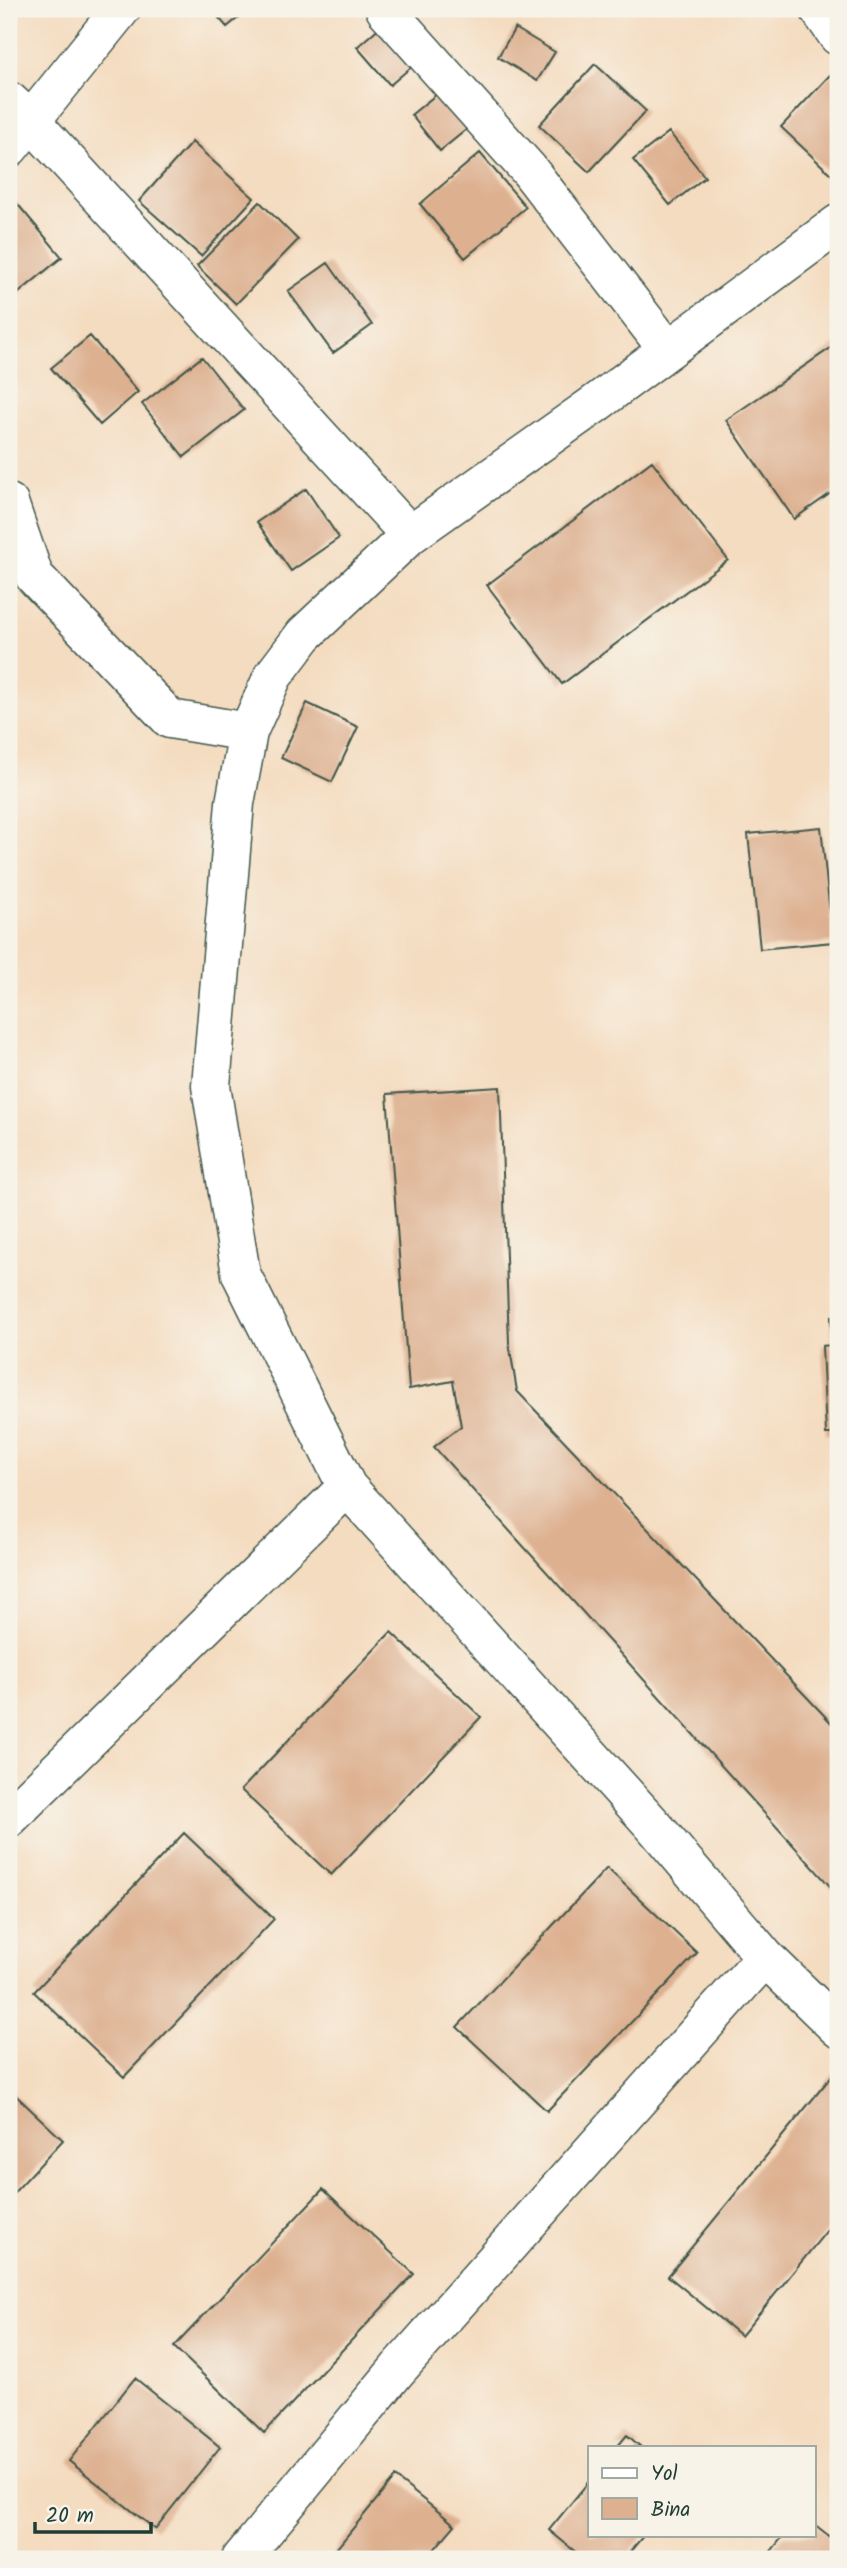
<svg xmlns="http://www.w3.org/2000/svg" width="847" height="2568" font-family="Kalam,sans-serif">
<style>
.building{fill:#ddb090}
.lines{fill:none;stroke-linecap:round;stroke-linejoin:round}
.minor-casing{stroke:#3f5549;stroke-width:41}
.minor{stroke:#fff;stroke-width:38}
</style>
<rect width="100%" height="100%" fill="#f7f3e8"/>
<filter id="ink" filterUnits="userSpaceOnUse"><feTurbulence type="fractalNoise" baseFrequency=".0143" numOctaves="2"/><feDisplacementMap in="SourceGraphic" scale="14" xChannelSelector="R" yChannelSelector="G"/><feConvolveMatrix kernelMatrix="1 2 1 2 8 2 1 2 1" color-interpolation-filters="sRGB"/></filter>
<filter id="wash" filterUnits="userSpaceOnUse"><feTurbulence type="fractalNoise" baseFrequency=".00686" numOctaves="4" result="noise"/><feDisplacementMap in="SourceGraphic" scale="28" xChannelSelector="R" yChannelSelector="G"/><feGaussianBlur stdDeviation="1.57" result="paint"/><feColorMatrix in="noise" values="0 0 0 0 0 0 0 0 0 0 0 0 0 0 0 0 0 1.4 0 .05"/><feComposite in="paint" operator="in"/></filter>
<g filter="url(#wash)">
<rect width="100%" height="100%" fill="#f4dcc0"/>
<g id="blocks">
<!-- building -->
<path class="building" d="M211 9H249L227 27Z
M382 25 416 63 390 85 357 47Z
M515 28 555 52 537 81 498 57Z
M595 64 646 111 589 172 539 125Z
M830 75 838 83V175L835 178 781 127Z
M438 93 467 129 440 151 411 115Z
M669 132 705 177 670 205 633 160Z
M192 142 254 198 201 256 139 201Z
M480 153 526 207 465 258 420 204Z
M15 201 62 257 9 301V207Z
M260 202 298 240 236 304 197 266Z
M328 263 372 325 333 353 288 291Z
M90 336 138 392 100 425 51 368Z
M838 343V488L794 519 726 420Z
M202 357 244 410 184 457 142 404Z
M652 461 728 560 562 684 487 585Z
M306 489 339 538 291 571 257 522Z
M307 703 358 727 332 782 281 758Z
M821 827 833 942 760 949 748 834Z
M500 1087 509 1343 517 1391 838 1730V1895L434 1447 461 1426 453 1381 409 1389 387 1094Z
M838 1315V1434H826L822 1346 832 1345 831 1316Z
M391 1632 481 1717 331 1875 241 1790Z
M184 1833 274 1919 124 2077 34 1992Z
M607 1868 697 1953 547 2111 457 2027Z
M834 2073 838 2076V2217L741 2336 668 2276Z
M9 2089 63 2140 9 2198Z
M323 2189 414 2274 264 2433 174 2347Z
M135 2378 220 2447 155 2529 69 2461Z
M627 2435 641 2447H617Z
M395 2477 455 2525 426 2559H328Z
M590 2480V2535H644L624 2559H584L549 2530Z
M814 2524 838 2543V2559H765L784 2535H814Z"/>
</g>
</g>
<g filter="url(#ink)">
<use href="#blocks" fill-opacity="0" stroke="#3f5549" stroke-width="2"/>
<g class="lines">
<defs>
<path id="minor" d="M385 9 529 170 668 350
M819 9 838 36
M9 101 31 121 410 535
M9 148 121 9
M9 503 34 576 170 719 248 732 235 803 211 1086 241 1274 347 1487 654 1826 765 1957 838 2028
M248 732 273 676 304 635 410 535 595 404 838 224
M9 1818 347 1487
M241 2559 398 2369 765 1957"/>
</defs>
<!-- minor casing -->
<use href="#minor" class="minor-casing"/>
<!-- minor -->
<use href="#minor" class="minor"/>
</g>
</g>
<!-- margin -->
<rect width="847" height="2568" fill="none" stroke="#f7f3e8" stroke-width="35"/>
<!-- legend -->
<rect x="588" y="2446" width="228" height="91" fill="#f7f3e8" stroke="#a1aaa0" stroke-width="2"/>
<rect x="602" y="2468" width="35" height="10" fill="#ffffff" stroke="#a1aaa0" stroke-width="2"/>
<text x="651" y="2480" font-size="21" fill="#1f3d34">Yol</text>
<rect x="602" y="2498" width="35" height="21" fill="#ddb090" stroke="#a1aaa0" stroke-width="2"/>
<text x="651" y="2516" font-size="21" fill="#1f3d34">Bina</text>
<!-- scale -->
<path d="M35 2522v10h116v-10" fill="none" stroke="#1f3d34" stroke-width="3.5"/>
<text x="46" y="2522" font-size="21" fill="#1f3d34" stroke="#f7f3e8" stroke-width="5" paint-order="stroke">20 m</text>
</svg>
